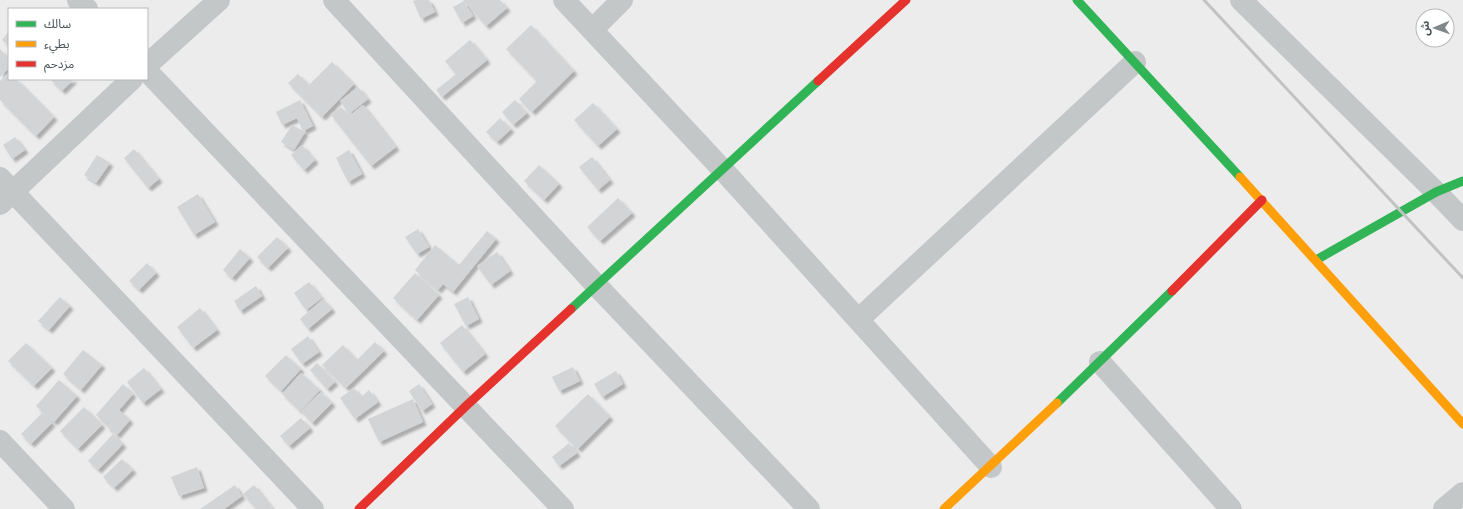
<svg xmlns="http://www.w3.org/2000/svg" width="1463" height="509" font-family="'Work Sans','Noto Sans Arabic',sans-serif">
<style>
.building{fill:#d3d4d5;filter:url(#shadow)}
.lines{fill:none;stroke-linecap:round;stroke-linejoin:round}
.street{stroke:#c4c7c8;stroke-width:22}
.fast{stroke:#30b455;stroke-width:9}
.slow{stroke:#ff9f0a;stroke-width:9}
.jam{stroke:#e5322d;stroke-width:9}
.rail{stroke:#c0c2c3;stroke-width:3}
</style>
<defs>
<filter id="shadow"><feDropShadow dx="3.5" dy="3.5" stdDeviation="1" flood-color="#0004"/></filter>
</defs>
<rect width="100%" height="100%" fill="#edecec"/>
<!-- building -->
<path class="building" d="M416 0H429L435 12 421 19 413 1Z
M463 0H500L507 8 486 26Z
M464 1 473 16 462 23 453 7Z
M531 25 574 71 532 112 519 99 537 81 506 49Z
M9 31V46L2 40Z
M470 40 487 60 442 97 436 90 456 74 445 61Z
M0 49 9 59V68L0 77Z
M332 62 354 84 322 117 288 83 298 74 309 85Z
M9 72V79H16L54 117 36 136 0 100V81Z
M50 79H74L62 91Z
M358 87 368 99 349 114 340 101Z
M300 100 313 126 303 131 297 118 282 125 276 112Z
M515 100 527 113 513 125 502 112Z
M593 103 617 129 598 146 574 120Z
M363 105 396 147 371 166 331 115 341 107 349 116Z
M500 118 511 129 497 142 486 132Z
M292 125 305 132 294 150 281 142Z
M15 137 25 150 12 159 3 145Z
M302 145 315 160 304 170 291 155Z
M134 149 159 179 148 188 124 158Z
M349 150 362 174 348 182 336 158Z
M97 155 110 163 96 183 84 175Z
M592 157 610 180 598 190 579 167Z
M539 165 559 184 544 200 524 181Z
M198 194 215 222 194 235 177 207Z
M618 198 632 213 600 241 587 227Z
M418 229 429 247 417 254 405 237Z
M487 231 496 239 453 292 443 284 438 290 415 270 435 245 459 265Z
M277 237 288 248 268 268 257 257Z
M240 249 250 258 232 278 223 270Z
M497 252 510 271 491 285 477 266Z
M147 263 156 273 139 290 129 281Z
M415 273 439 295 417 320 393 298Z
M309 282 322 298 306 310 294 293Z
M256 286 262 296 240 311 234 301Z
M60 297 70 306 49 330 38 321Z
M468 297 479 319 466 326 454 304Z
M323 299 332 309 308 329 300 319Z
M200 308 217 330 193 348 177 327Z
M462 325 485 354 463 372 440 343Z
M308 336 319 352 302 364 291 349Z
M375 342 384 351 346 388 322 365 343 345 357 360Z
M26 343 52 368 34 386 8 361Z
M83 350 102 365 81 390 63 374Z
M286 355 301 369 281 391 265 376Z
M317 363 335 382 327 389 310 370Z
M573 367 580 381 559 391 552 377Z
M144 368 161 389 143 403 127 382Z
M616 371 623 384 602 397 594 384Z
M301 373 320 390 300 411 282 394Z
M59 380 77 396 54 422 36 406Z
M123 384 133 394 119 410 130 420 117 435 106 426 111 420 106 424 96 415Z
M419 384 432 404 422 411 409 391Z
M354 388 361 397 369 390 378 402 355 419 340 398Z
M321 392 332 403 312 423 301 411Z
M588 394 610 417 578 449 555 426Z
M413 399 423 422 379 442 368 419Z
M84 407 102 425 78 449 60 431Z
M42 413 52 423 31 444 21 434Z
M301 418 310 428 289 446 280 436Z
M113 434 123 444 98 470 88 461Z
M569 443 577 453 559 466 552 457Z
M122 459 133 470 114 488 103 477Z
M197 467 204 488 179 496 171 477Z
M235 485 242 496 224 509H200Z
M254 485 273 509H256L243 494Z"/>
<g class="lines">
<!-- street -->
<path class="street" d="M78 0 87 9
M334 0 597 286 809 509
M564 0 723 170 991 467
M1241 0 1436 192 1463 220
M592 30 622 0
M147 65 219 0
M147 71 563 509
M0 178 313 509
M0 204 132 79
M859 319 1135 62
M1100 362 1231 509
M0 441 64 509
M1444 509 1463 493"/>
<!-- fast -->
<path class="fast" d="M1077 0 1240 177
M1316 260 1436 192 1463 181
M571 309 818 81
M1057 403 1172 291"/>
<!-- slow -->
<path class="slow" d="M1240 177 1463 424
M944 509 1057 403"/>
<!-- jam -->
<path class="jam" d="M818 81 906 0
M1172 291 1262 200
M359 509 466 406 571 309"/>
<!-- rail -->
<path class="rail" d="M1204 0 1463 278"/>
</g>
<!-- legend -->
<rect x="8" y="8" width="140" height="72" fill="#ffffff" stroke="#b5b9bc"/>
<rect x="16" y="21" width="20" height="6" fill="#30b455" stroke="#b5b9bc"/>
<text x="44" y="28" font-size="12" fill="#465157">سالك</text>
<rect x="16" y="41" width="20" height="6" fill="#ff9f0a" stroke="#b5b9bc"/>
<text x="44" y="48" font-size="12" fill="#465157">بطيء</text>
<rect x="16" y="61" width="20" height="6" fill="#e5322d" stroke="#b5b9bc"/>
<text x="44" y="68" font-size="12" fill="#465157">مزدحم</text>
<!-- north arrow -->
<g transform="translate(1435 28) rotate(268)"><circle r="19" fill="#ffffff" stroke="#b5b9bc"/>
<path d="M0-3L7 15L0 10L-7 15Z" fill="#80878b"/>
<text y="-6" font-size="11" font-weight="bold" text-anchor="middle" fill="#465157">ش</text>
</g>
</svg>
